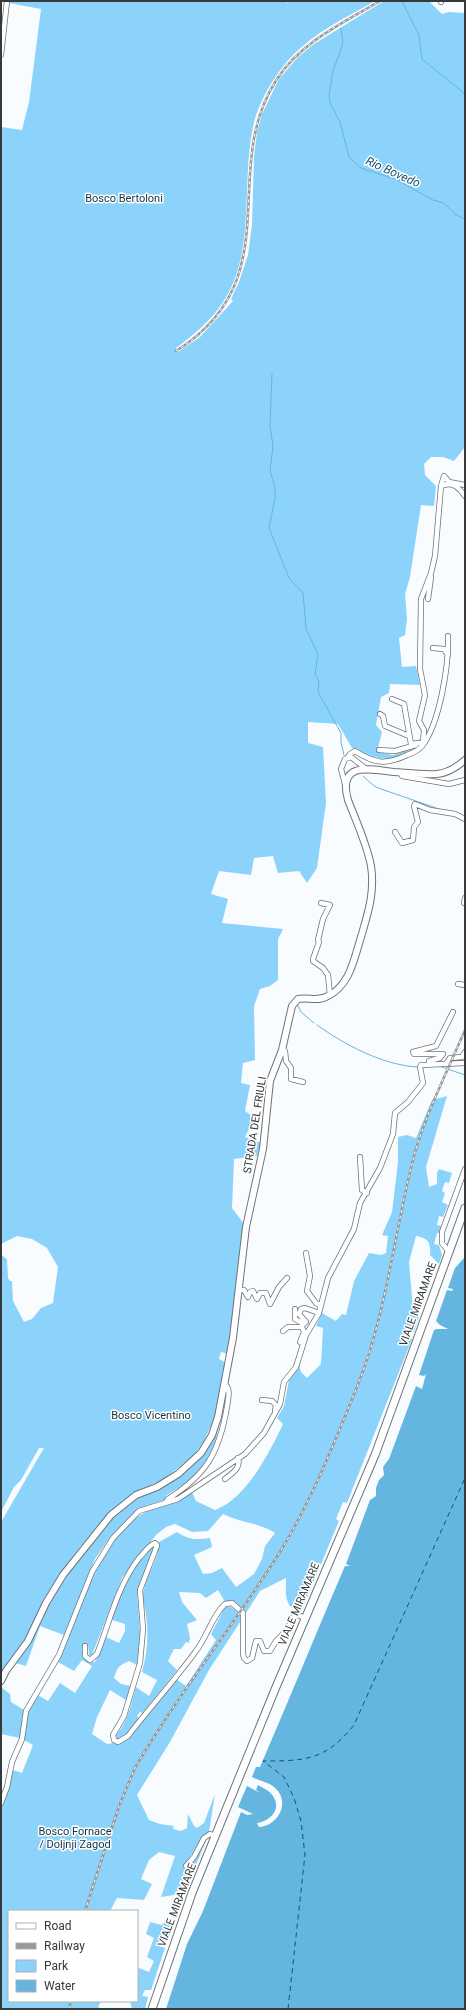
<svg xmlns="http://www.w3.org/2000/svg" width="466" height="2010" font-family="Roboto,sans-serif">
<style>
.green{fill:#8bd3fa}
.water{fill:#64b5e0}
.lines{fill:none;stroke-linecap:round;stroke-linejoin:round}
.stream{stroke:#64b5e0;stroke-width:1}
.ferry{stroke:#145471;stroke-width:1;stroke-dasharray:5 4;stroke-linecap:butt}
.street-casing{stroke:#6d7377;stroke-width:6}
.secondary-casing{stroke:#6d7377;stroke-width:8}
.primary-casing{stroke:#6d7377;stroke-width:9}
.street{stroke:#fff;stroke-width:4.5}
.secondary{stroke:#fff;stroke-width:6}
.primary{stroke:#fff;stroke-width:7}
.rail-casing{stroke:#95999b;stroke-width:2.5}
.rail{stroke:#fff;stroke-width:1;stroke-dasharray:3;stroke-linecap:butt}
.labels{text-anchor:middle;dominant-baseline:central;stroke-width:3;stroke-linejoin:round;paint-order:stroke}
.park-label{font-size:11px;fill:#103446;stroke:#fff}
.street-label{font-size:11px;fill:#36393a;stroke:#fff}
.water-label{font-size:12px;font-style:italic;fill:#145471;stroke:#fff}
</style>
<rect width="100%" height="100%" fill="#f8fcff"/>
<!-- green -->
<path class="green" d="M10 1H286L287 3 289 1H375C347 17 315 32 292 56 275 74 258 102 253 127 241 183 256 248 225 299 213 319 195 334 176 348L178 352 200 337 233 301 231 299 239 282 248 255 252 225 254 157 257 132 262 114 279 79 299 56 314 44 384 1H429L442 14 449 12 465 13V447L454 461 443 457H431L424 464 425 475 436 486 434 506 421 505 410 577 405 594 407 619 405 635 399 638 402 667 416 666 420 685 390 684 389 693 381 697 376 725 382 732 377 752 393 755 417 747 400 756 387 759 372 757 352 748 338 724 308 722V743L323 747 326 803 317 868 307 883 299 871 278 873 273 856 254 858 251 875 219 871 211 894 228 899 222 923 283 929 278 939V980L270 986 260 989 254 1006 255 1060 243 1063 241 1083 250 1085 245 1111 259 1121 250 1127 245 1137 261 1143 257 1156 234 1159 232 1208 244 1224 228 1354 221 1352 219 1359 226 1363 216 1415 203 1443 193 1456 164 1479 134 1493 113 1509 80 1547 60 1574 45 1597 27 1637 1 1674V1522L44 1448H39L21 1480 14 1487 1 1512V1255L7 1259 8 1278 10 1281H12L13 1301 24 1322 32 1319 41 1308 53 1303 58 1267 47 1248 32 1239 17 1236 1 1244V127L22 130 29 102 41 9 9 3Z
M447 1096 426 1167 429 1187 437 1184V1173L439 1169 452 1173 449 1183 445 1182 442 1191 445 1193 442 1202 448 1205 443 1217 439 1216 437 1225 441 1226 440 1233H437L434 1244 439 1245 442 1255 439 1264 430 1255C431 1242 428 1238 416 1236L409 1262 413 1309 420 1313 414 1332 411 1331 408 1338 412 1339 347 1503 343 1502 336 1519 339 1521 301 1612C283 1607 286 1593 286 1578L260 1591 246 1613C240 1606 235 1599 225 1602L218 1590 206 1598 200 1593 179 1592 182 1602 197 1620 187 1624 190 1638 189 1643 186 1642 181 1649H174L168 1661 177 1670 143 1713 140 1712 137 1716 139 1718C133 1726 128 1736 118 1740L116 1735C128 1722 131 1704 136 1687L149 1696 157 1680 142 1672C147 1655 149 1634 146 1616 146 1610 143 1604 143 1598 143 1579 159 1562 159 1542L177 1532C188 1540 197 1540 210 1538L212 1547 194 1555 203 1574 212 1573 222 1568 236 1587 254 1574 262 1559 265 1546 275 1533C262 1524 239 1522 223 1514L208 1531 192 1532 175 1524 166 1527 156 1535 122 1578 92 1655 89 1656 88 1644H83V1656L89 1662H95L106 1637 119 1643 125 1631V1624L112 1620C119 1597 131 1561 153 1547V1549L137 1592 140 1633 137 1665 129 1661C119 1665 117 1668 114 1678L121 1684 131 1686 126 1700 110 1690 97 1717 92 1734 107 1744 113 1743 119 1745 135 1730 176 1679 186 1686 216 1640 211 1634 225 1607H231L241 1615 242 1619 209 1670 170 1742 137 1795 149 1820 160 1824 174 1826 173 1829 181 1831 187 1828 188 1814 194 1826 197 1828 204 1823 215 1794 209 1832C198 1837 193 1856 184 1865L185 1868 208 1836 186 1889 181 1887 174 1895 161 1897 175 1856 159 1852 149 1860 141 1879 152 1884 144 1900 117 1898 110 1911H9V2001H101L98 2007 103 2009H1V1809L13 1770 22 1773 33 1745 24 1740 27 1715 38 1695 48 1701 60 1683 75 1693 92 1666 82 1660 74 1671 58 1662C83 1612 92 1548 142 1514 156 1504 176 1502 192 1492L196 1501 215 1510C247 1498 269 1453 283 1424L277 1418 284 1406 289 1380 299 1365 301 1372 307 1378 321 1364 323 1328 316 1326 322 1313 336 1321 342 1314 346 1315 354 1281 369 1253 381 1255 386 1253 388 1236 382 1235 392 1212 398 1162V1137L407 1135 416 1138 432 1100Z
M227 1391 215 1443 206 1461 191 1480 167 1495 164 1500 138 1509 111 1536 95 1559 64 1635 40 1626 26 1666 15 1663C46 1613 71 1560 113 1517 143 1487 197 1477 215 1435 221 1421 224 1405 227 1391Z
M1 1687 10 1694 11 1702 24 1710 22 1732 20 1738 1 1734Z
M167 1918 175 1921 167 1942 161 1940 159 1946 165 1948 151 1990H145L142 1996 148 1997 145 2009H132L130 2001H137V1974L139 1968 149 1972 154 1961 147 1957 154 1938 146 1934 150 1922 162 1925Z"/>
<!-- water -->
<path class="water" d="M465 1257V2009H166L187 1944 203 1911 241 1812 247 1815 253 1814 238 1807 247 1786 260 1793 256 1790 258 1785C263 1788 270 1791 273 1796 282 1810 270 1821 257 1823L259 1827C278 1826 291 1802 275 1788 269 1782 259 1781 252 1777L256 1767H260C289 1700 314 1638 345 1566H350L346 1564 370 1500 376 1496V1488L379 1480 384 1475 383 1467 389 1459 416 1386 422 1389 426 1374 424 1376 419 1375 434 1330 437 1329H448L440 1325 436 1321 447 1290 452 1291 453 1289 448 1288 455 1268Z"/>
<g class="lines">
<!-- stream -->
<path class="stream" d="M402 1 419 35 422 59 465 94
M341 28 343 43 333 71 329 95 330 103 340 122 349 157 361 168 395 179 433 200 444 203 455 214 462 218H465
M272 374 270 425 273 447 270 470 275 488V498L269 528 289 578 303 593 306 629 318 654 315 675 319 681 318 692 341 733V742L344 755
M363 776 374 786 381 789 439 809
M297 1004 301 1012 314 1023
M317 1025C345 1045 383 1065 417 1067
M439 1066 465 1075"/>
<!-- ferry -->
<path class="ferry" d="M288 2009 305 1855 301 1821 294 1798 284 1777 263 1761C306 1761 326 1760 354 1725L465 1478"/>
<defs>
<path id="street" d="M441 2V1
M1 55 7 1
M441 486 444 476 449 482 465 485
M428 599 431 577
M433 648 444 649 448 655
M392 699 404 704 411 744 425 742
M380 714 383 716 385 726 409 736
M423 741 424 730 419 721 425 695 420 669 421 599 431 573 435 556 441 486C452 481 459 487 465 496
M379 750 395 751 416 745
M348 757 350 754 355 751C375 764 386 765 407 755 413 753 418 751 422 746 440 723 449 664 448 636
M400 772 402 776 449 784 465 780
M345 784 341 769 345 759 351 757 365 768
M395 832 402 843 413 840 414 827 418 822 414 806 415 804 430 810 455 814 465 819
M321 903 330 905 323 919 318 940 319 942 313 959V961L323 968 328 975 330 995
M464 903 465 898
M458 984 465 985
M282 1050 285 1051 286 1061 291 1068V1079L303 1082
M429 1064V1061L440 1058 443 1054H414L413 1052 436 1046 453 1012
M446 1064 450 1058 462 1057 465 1052
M360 1157 362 1190 367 1193
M449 1252 442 1243V1232L465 1169
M306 1253 310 1276 307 1291 316 1303 321 1306
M239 1290H244L248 1297 250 1292 253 1291 257 1299 260 1293H266L270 1304 279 1287 287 1278
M295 1309V1319L304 1324 306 1322 299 1314 301 1309 305 1308 319 1313
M283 1331 288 1327H302L304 1332 300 1342 303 1343
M262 1400 272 1401 276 1405 275 1411
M225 1479C232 1473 241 1469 238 1458
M166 1502 168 1499C207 1474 219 1453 227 1407 228 1399 231 1389 225 1384
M85 1646V1656L90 1660 97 1654C110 1621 117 1587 139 1558 144 1553 148 1546 155 1543L157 1545 155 1551 140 1590 143 1629 140 1663 124 1716 113 1735 114 1740 118 1742 128 1736C150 1707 175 1680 196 1651 207 1637 212 1616 225 1604L232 1603 243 1613V1654L244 1658 247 1661 252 1658 256 1641H260L264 1651H270L276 1641 287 1630 293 1617 298 1615 305 1618
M1 1803 7 1787 12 1762 22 1739 26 1711 59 1655 92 1572 113 1538 139 1511 178 1499 245 1454 264 1433 280 1404 284 1382 296 1367 306 1335 319 1313 328 1278 354 1229 360 1203 380 1168 393 1134 395 1113 408 1102 423 1083 420 1067 421 1065 465 1063
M186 1866 194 1857 204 1838 210 1834 215 1836"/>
<path id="secondary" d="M1 1681 6 1671 28 1641 46 1603 63 1575 111 1515 136 1495 157 1487 178 1474 201 1453 212 1435 218 1417 233 1338 246 1227 263 1149 270 1081 282 1050 292 1006 298 999C309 997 317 1002 328 996 350 985 354 959 361 937 368 913 375 892 371 866 367 844 356 821 348 800 337 761 370 769 394 772 408 773 423 775 437 774 448 773 457 767 465 760"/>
<path id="primary" d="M152 2009 192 1893 276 1687 375 1455 465 1208"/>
</defs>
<!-- street casing -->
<use href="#street" class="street-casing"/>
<!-- secondary casing -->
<use href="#secondary" class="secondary-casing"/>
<!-- primary casing -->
<use href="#primary" class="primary-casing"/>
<!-- street -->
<use href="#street" class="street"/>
<!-- secondary -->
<use href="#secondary" class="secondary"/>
<!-- primary -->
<use href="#primary" class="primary"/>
<defs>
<path id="rail" d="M176 351C292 278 217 170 277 79 301 42 343 23 380 1
M85 1911 119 1806 135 1768C179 1692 237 1622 283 1547 313 1497 335 1441 357 1387 387 1313 394 1232 414 1156 426 1113 447 1072 465 1030
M70 2009V2001"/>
</defs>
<!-- rail casing -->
<use href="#rail" class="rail-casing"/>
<!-- rail -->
<use href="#rail" class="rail"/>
</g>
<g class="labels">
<!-- park labels -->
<g class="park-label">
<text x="124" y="198">Bosco Bertoloni</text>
<text x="151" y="1415">Bosco Vicentino</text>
<text x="75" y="1831">Bosco Fornace<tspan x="75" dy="13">/ Doljnji Zagod</tspan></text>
</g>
<!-- street labels -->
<g class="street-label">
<text transform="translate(255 1125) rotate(-81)">STRADA DEL FRIULI</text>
<text transform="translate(418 1304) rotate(-70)">VIALE MIRAMARE</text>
<text transform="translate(299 1604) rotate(-67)">VIALE MIRAMARE</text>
<text transform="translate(177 1905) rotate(-69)">VIALE MIRAMARE</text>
</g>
<!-- water labels -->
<g class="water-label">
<text transform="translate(393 172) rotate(24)">Rio Bovedo</text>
</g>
</g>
<!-- border -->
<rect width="466" height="2010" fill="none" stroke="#36393a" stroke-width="4"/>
<!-- legend -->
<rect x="8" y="1910" width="130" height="92" fill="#ffffff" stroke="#afb0b0"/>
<rect x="16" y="1923" width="20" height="6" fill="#ffffff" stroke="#afb0b0"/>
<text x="44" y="1930" font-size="12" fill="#36393a">Road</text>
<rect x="16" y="1943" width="20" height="6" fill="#95999b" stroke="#afb0b0"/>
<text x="44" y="1950" font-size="12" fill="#36393a">Railway</text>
<rect x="16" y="1960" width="20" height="12" fill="#8bd3fa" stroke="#afb0b0"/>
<text x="44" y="1970" font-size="12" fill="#36393a">Park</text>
<rect x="16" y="1980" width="20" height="12" fill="#64b5e0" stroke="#afb0b0"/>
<text x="44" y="1990" font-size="12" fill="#36393a">Water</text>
</svg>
